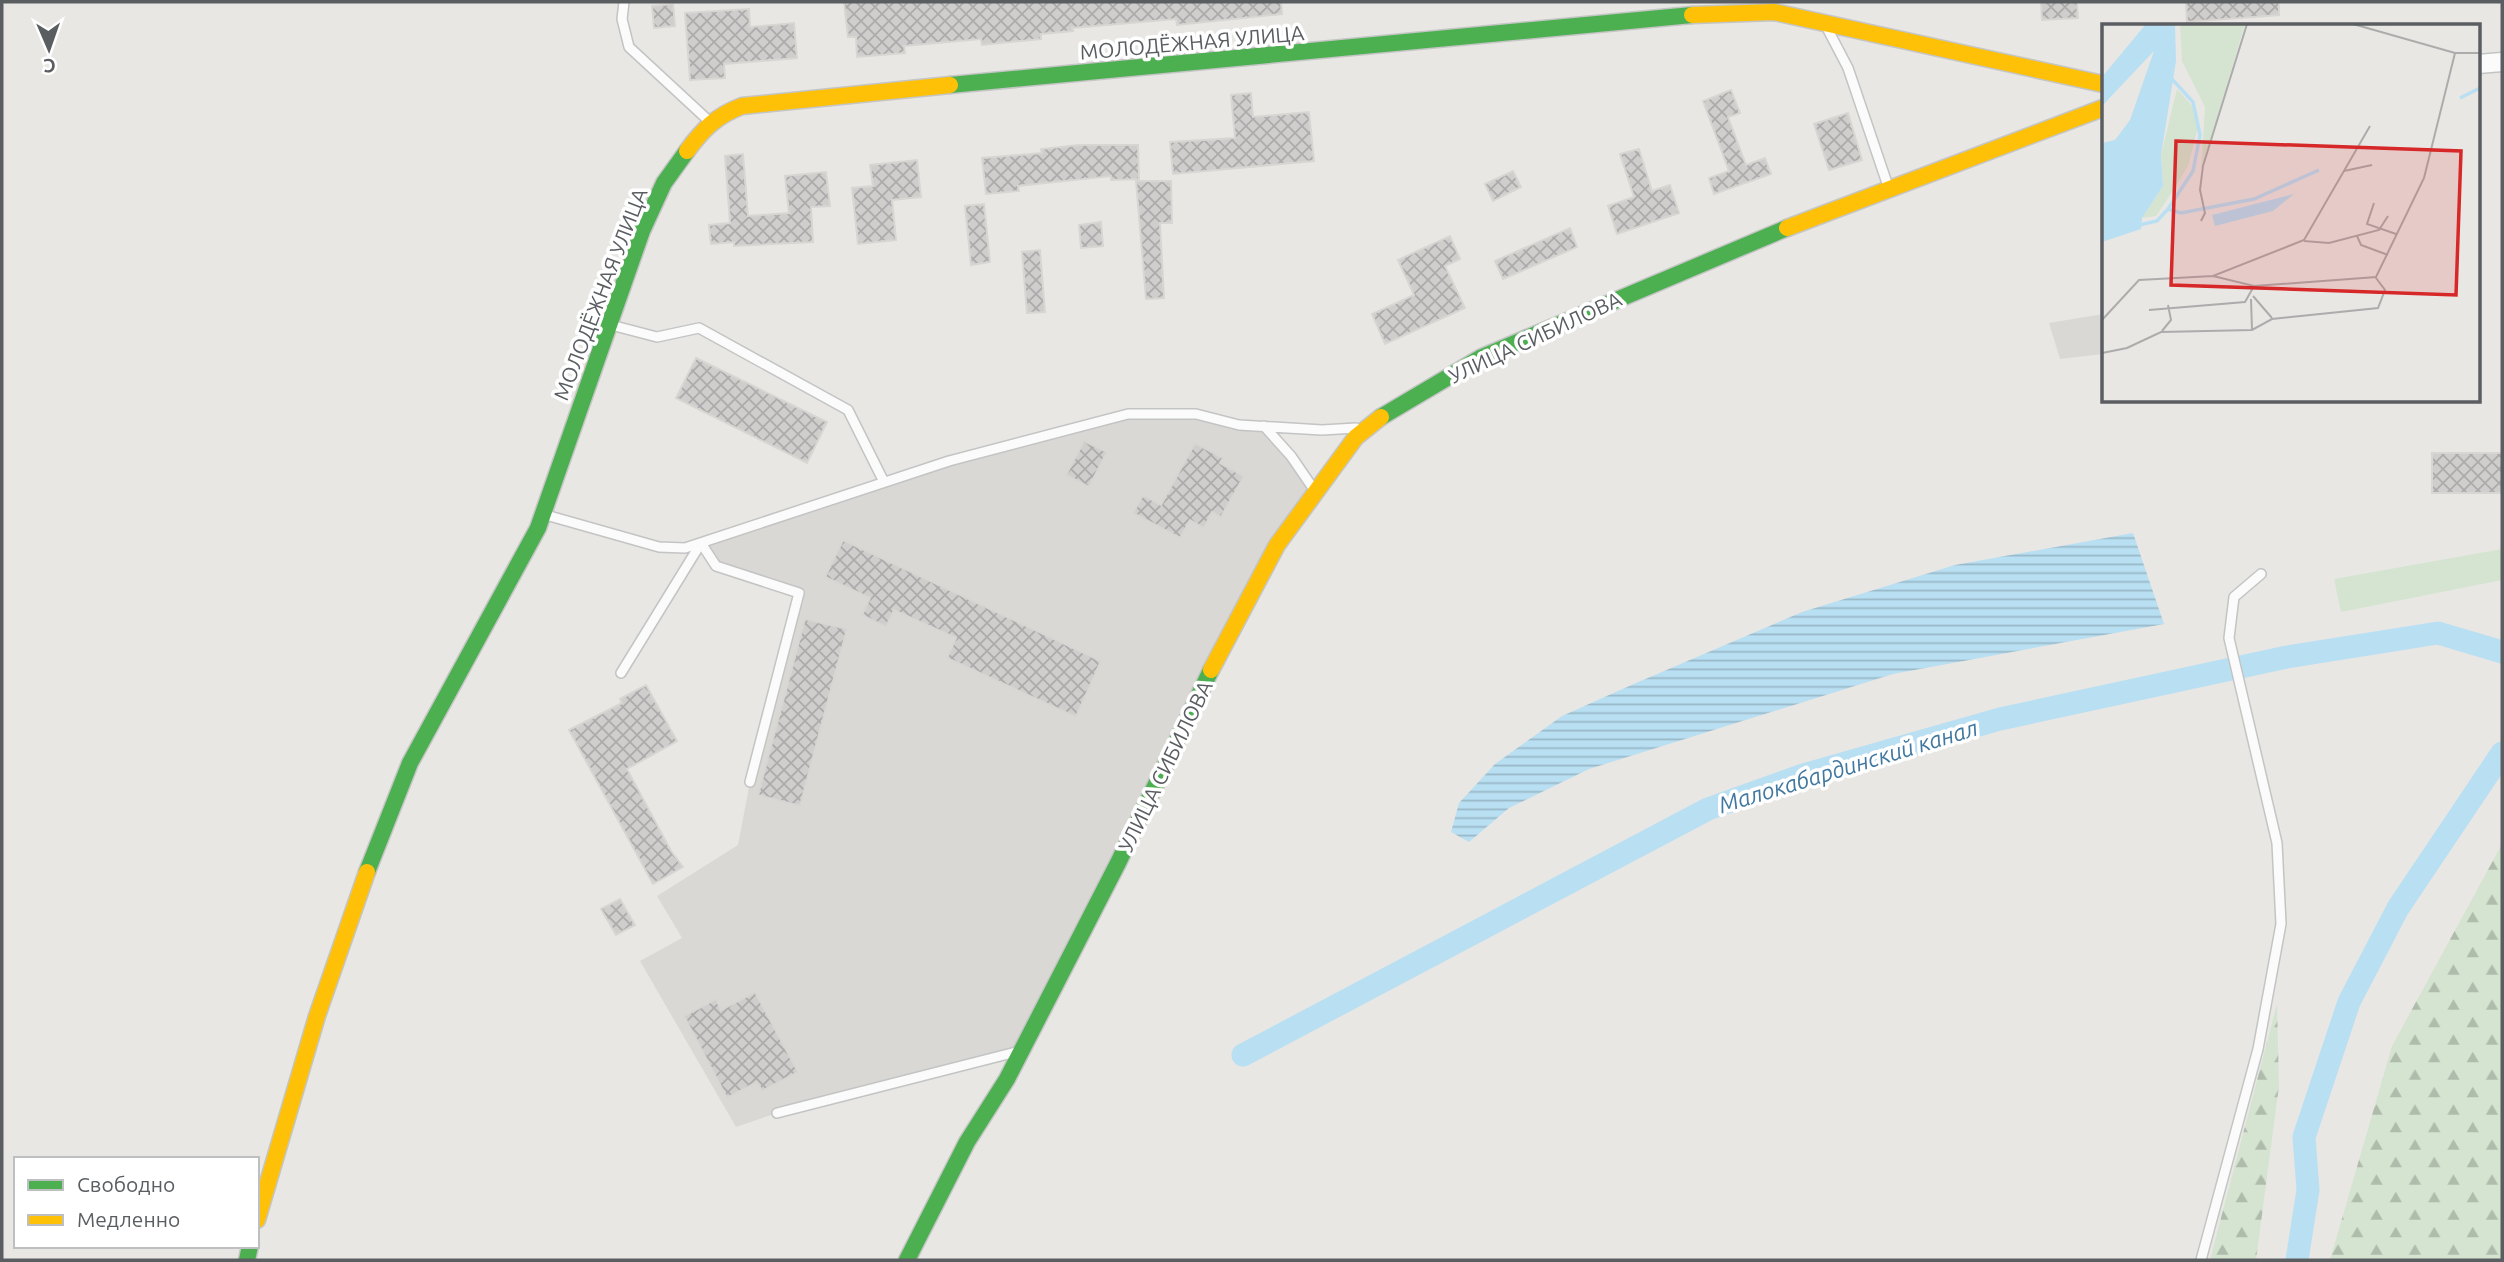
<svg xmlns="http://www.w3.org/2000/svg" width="2504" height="1262" font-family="Ubuntu,sans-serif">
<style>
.industrial{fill:#dad8d5}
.grass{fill:#d4e4d0}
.forest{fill:url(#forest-firs)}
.water{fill:url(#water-rules)}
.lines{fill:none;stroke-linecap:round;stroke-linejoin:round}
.canal{stroke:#b9dff2;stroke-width:23}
.building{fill:url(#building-cross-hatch);stroke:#d8d6d3;stroke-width:2}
.lane-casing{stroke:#c3c4c4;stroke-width:12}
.street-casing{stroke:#c3c4c4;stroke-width:21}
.fast-casing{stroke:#c4c5c5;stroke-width:19}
.slow-casing{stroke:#c4c5c5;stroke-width:19}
.lane{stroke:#fcfbfb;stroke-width:9}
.street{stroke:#fcfbfb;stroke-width:18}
.fast{stroke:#4caf50;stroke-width:16}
.slow{stroke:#ffc107;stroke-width:16}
.labels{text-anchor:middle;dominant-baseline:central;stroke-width:7;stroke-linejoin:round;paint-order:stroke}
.street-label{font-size:21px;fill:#5a5e61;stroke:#fff}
.water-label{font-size:23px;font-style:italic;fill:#4178a0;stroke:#fff}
.inset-river{fill:none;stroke:#b9dff2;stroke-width:3.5}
.inset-road{fill:none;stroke:#acacac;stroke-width:2}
.view{fill:#d62828;fill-opacity:0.15;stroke:#d62828;stroke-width:3.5}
.inset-edge{fill:none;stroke:#5a5e61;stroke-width:3.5}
</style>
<defs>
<pattern id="forest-firs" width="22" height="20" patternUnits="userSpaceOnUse" patternTransform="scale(1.75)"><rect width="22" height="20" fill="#d4e4d0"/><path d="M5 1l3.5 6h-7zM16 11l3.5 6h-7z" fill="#afbcac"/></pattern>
<pattern id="water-rules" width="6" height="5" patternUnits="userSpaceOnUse" patternTransform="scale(1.75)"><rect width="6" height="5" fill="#b9dff2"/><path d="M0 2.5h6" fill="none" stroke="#99b8c7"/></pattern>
<pattern id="building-cross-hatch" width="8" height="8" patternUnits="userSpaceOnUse" patternTransform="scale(1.75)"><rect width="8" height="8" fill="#d0cecd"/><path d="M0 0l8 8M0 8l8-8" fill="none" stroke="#acaaaa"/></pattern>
</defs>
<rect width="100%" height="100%" fill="#e9e7e4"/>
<!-- industrial -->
<path class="industrial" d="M2103 314V354L2060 359 2049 323Z
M1128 414H1196L1264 426 1315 491 1021 1051 777 1113 736 1127 640 961 682 938 657 896 738 845 750 782 799 594 716 566 701 543 949 461Z"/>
<!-- grass -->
<path class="grass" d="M2502 549V580L2341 612 2334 579Z"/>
<!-- forest -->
<path class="forest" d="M2502 844V1260H2330L2392 1046Z
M2277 1004 2279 1086 2256 1260H2210Z"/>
<!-- water -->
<path class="water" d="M2133 533 2164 624 1893 674 1589 769 1509 808 1469 842 1451 832 1459 803 1495 764 1562 716 1636 683 1802 612 1955 565Z"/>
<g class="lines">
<!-- canal -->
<path class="canal" d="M1243 1055 1708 809 1803 775 2000 719 2287 657 2438 633 2502 652
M2297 1260 2308 1190 2304 1137 2349 1002 2398 908 2502 753"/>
</g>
<!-- building -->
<path class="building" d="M844 2H1281L1282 14 1177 25 1176 19 1072 28 1073 31 1041 34V39L982 45 981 39 904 46 905 53 857 57 856 37H848Z
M2041 2H2077L2078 18 2042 20Z
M2186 2H2279V15L2187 22Z
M673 4 675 26 654 28 652 6Z
M749 9 750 27 794 23 797 58 724 64 725 78 690 80 685 13Z
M1731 90 1740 113 1728 117 1746 165 1765 158 1771 174 1714 194 1709 178 1729 171 1703 101Z
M1251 93 1253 117 1309 112 1314 161 1173 174 1170 142 1235 138 1231 95Z
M1848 113 1862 160 1829 170 1814 124Z
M1079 145H1138L1139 179 1111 180V176L1018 186 1019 191 986 194 982 158 1042 153 1041 149Z
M1639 149 1652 191 1670 185 1679 213 1617 234 1608 206 1634 197 1620 154Z
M743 154 748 216 789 213 785 176 826 172 830 206 811 207 813 242 734 246V242L711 244 709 225 730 223 725 156Z
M917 160 921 197 892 200 896 240 858 244 852 188 873 186 870 165Z
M1513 171 1521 187 1493 201 1485 184Z
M1136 181H1171L1172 223H1160L1164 298 1146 299Z
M984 204 990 262 971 265 965 206Z
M1101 222 1103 246 1081 248 1079 225Z
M1570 228 1577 247 1503 279 1495 261Z
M1450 236 1460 259 1445 266 1465 308 1385 344 1372 314 1414 295 1398 260Z
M1040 250 1045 312 1027 313 1022 252Z
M696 358 827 422 807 463 676 398Z
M1084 441 1107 452 1089 487 1066 475Z
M1195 443 1223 458 1220 463 1244 476 1221 517 1212 512 1204 528 1190 520 1180 538 1133 513 1143 495 1161 505Z
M2432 453H2502V493H2432Z
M843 540 1101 661 1076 717 947 658 956 638 894 610 886 627 862 615 870 598 825 577Z
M805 619 847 629 800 806 758 795Z
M646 685 677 741 627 769 671 851 683 867 653 884 569 730 622 703 620 699Z
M620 899 635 925 616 935 601 909Z
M755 992 798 1072 762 1091 757 1082 727 1098 684 1016 716 999 721 1010Z"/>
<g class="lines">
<defs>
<path id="lane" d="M624 2 622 19 629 47 709 121
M1826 26 1848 68 1889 189
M611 325 657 337 699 328 848 410 884 482
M1264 426 1291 456 1315 491
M546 515 659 547 685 548 949 461 1128 414H1196L1239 425 1322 430 1356 428
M701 543 716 566 799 593 750 782
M621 673 701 543
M777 1113 1016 1052
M2201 1260 2258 1049 2281 924 2277 843 2229 638 2234 597 2261 574"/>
<path id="street" d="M2478 64 2502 62"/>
<path id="fast" d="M950 85 1692 15
M1381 417 1482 357 1787 228
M367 872 410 763 538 528 642 231 664 183 687 151
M247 1260 250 1246
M907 1260 967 1142 1007 1079 1118 863 1211 670"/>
<path id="slow" d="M1692 15 1774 12 2103 84
M687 151C703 129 716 116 742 106L950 85
M1787 228 2103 108
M1211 670 1277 545 1356 437 1381 417
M257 1220 317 1016 367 872"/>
</defs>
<!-- lane casing -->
<use href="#lane" class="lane-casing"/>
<!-- street casing -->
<use href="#street" class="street-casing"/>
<!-- fast casing -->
<use href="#fast" class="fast-casing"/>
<!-- slow casing -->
<use href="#slow" class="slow-casing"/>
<!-- lane -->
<use href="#lane" class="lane"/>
<!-- street -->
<use href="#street" class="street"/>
<!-- fast -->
<use href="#fast" class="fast"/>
<!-- slow -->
<use href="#slow" class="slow"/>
</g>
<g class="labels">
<!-- street labels -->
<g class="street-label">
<text transform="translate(1192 42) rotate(-5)">МОЛОДЁЖНАЯ УЛИЦА</text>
<text transform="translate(600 294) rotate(-69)">МОЛОДЁЖНАЯ УЛИЦА</text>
<text transform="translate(1535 337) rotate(-25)">УЛИЦА СИБИЛОВА</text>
<text transform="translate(1165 766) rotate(-64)">УЛИЦА СИБИЛОВА</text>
</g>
<!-- water labels -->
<g class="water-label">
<text transform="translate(1848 766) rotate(-17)">Малокабардинский канал</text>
</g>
</g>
<!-- overview -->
<g transform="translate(2102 24)">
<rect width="378" height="378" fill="#e9e7e4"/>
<path d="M61 162 70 168 54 192 40 194Z" fill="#d4e4d0"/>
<path d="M78 0H143L99 147 103 83 80 37ZM75 65 91 83 96 103 86 142 70 168 61 162 59 131Z" fill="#d4e4d0"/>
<path d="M44 0H73L74 37 59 131 61 162 40 194 39 205 0 218V119L13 116 28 96 52 27 0 82V53ZM192 170 171 187 113 202 110 191Z" fill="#b9dff2"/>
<path class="inset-river" d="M358 74 378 64M66 185 91 147 98 111 91 78 70 55M37 201 55 197 66 185 79 189 152 175 217 146"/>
<path class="inset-road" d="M251 0 353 29H378M242 147 270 141M272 179 265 200 294 210M99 197 103 189 98 166 101 142 145 0M255 212 259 221 286 231M202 217 227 219 277 206 286 192M111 252 152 262 274 253 322 154 353 29M151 272 170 294M149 275 150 306M47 286 143 278 152 262M0 296 37 256 111 252 202 216 268 102M60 307 69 296 66 281M0 329 25 324 59 308 150 306 170 295 276 284 283 266 274 254"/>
<path class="view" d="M74 117 359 127 354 271 69 261Z"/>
<rect width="378" height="378" class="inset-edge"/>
</g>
<!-- border -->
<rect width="2504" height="1262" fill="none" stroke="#5a5e61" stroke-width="7"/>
<!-- legend -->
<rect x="14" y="1157" width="245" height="91" fill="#ffffff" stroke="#bdbfc0" stroke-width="2"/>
<rect x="28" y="1180" width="35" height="10" fill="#4caf50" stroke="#bdbfc0" stroke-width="2"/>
<text x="77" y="1192" font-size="21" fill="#5a5e61">Свободно</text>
<rect x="28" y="1215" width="35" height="10" fill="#ffc107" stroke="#bdbfc0" stroke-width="2"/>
<text x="77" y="1227" font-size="21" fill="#5a5e61">Медленно</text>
<!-- north arrow -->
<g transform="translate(49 49) rotate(178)" stroke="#ffffff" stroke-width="5" paint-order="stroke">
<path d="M0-5L12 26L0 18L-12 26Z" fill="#5a5e61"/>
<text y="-10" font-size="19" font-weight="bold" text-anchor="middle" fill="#5a5e61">С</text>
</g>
</svg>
